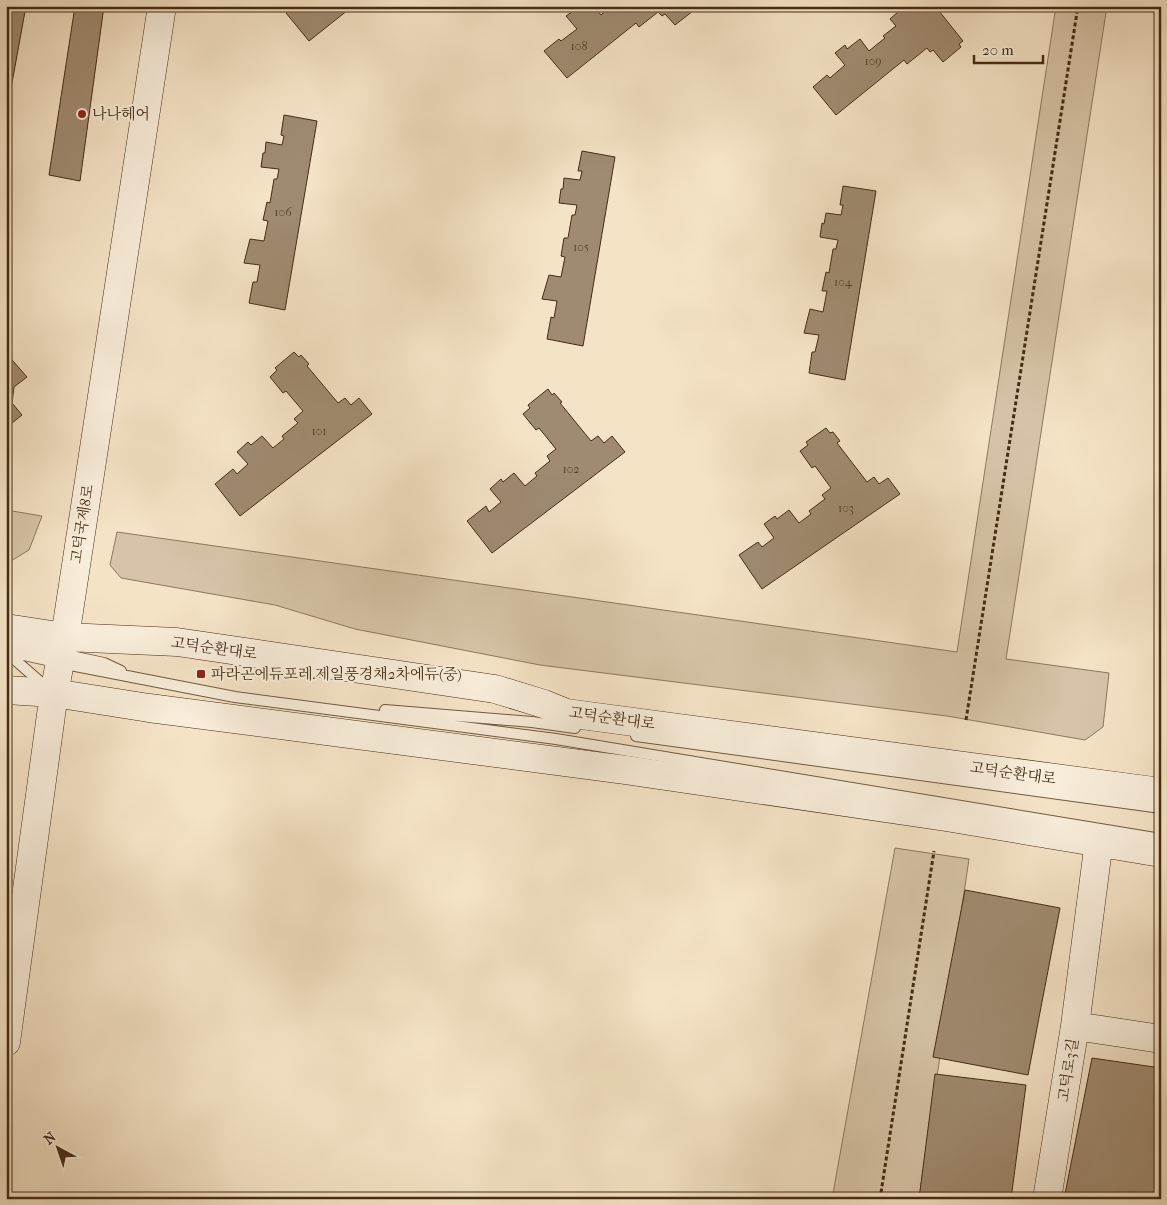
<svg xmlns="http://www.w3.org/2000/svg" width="1167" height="1205" font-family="'IM FELL French Canon','Noto Serif KR',serif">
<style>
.green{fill:#d7c4a8;stroke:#8e785e}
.building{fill:#a08b71;stroke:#442c14}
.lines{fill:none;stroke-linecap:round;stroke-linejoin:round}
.lane-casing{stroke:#705a40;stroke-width:12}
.secondary-casing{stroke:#442c14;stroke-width:29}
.path{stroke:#442c14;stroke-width:3;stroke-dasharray:4 2.5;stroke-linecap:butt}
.lane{stroke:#f8edda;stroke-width:10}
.secondary{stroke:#f8edda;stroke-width:28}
.poi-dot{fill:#8f2418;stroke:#f8edda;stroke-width:2}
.labels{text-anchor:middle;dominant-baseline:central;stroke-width:4.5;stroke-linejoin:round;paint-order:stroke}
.number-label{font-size:12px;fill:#5b442b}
.poi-label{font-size:15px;fill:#442c14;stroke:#f8edda;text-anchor:start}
.street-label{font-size:15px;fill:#442c14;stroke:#f8edda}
</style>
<rect width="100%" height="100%" fill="#f5e3c6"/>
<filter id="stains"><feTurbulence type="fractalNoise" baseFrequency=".004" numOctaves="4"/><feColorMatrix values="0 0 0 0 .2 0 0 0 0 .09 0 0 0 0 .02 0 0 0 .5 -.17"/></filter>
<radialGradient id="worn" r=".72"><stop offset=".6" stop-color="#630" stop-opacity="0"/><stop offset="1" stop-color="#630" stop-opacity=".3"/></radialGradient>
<!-- green -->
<path class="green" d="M1056 6H1107L1006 659 1109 673 1103 727 1085 740 947 716 540 665 355 629 275 605 121 578 110 565 117 532 957 652Z
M6 510 42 516 29 550 6 564Z
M895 848 969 859 919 1199H832Z"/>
<!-- building -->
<path class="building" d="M6 6H26L6 116Z
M75 6H104L80 181 49 175Z
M295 6H353L309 41 286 13Z
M587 6H594L601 15 611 6H692L691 8 693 11 675 25 665 14 662 16 658 12 639 27 636 23 567 78 544 51 559 39 561 41 577 29 566 16 576 9 579 12Z
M894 6H935L963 41 959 44 961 47 943 62 933 50 930 52 927 48 907 64 904 60 836 115 813 87 827 75 830 78 845 65 835 53 845 45 847 49 860 39 869 51 885 38 883 36 896 26 890 19 898 12Z
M284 115 317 121 285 310 249 303 253 282H257L260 265 244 263 250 239 264 241 268 221 263 220 267 202 270 203 274 179H277L279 169 261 167 263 153H265L266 142 282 145 284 136 281 135Z
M582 151 615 157 583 346 547 339 551 317 554 318 557 301 542 299 549 275 561 277 565 257 561 256 564 238H568L572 215H575L577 205 559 203 561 189H563L564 178 580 180 582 171H578Z
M843 186 876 191 845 380 809 373 812 352H815L819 335 804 333 810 309 823 312 827 291H822L826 272 829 273 833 249H836L838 240 820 237 822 223 824 224 826 213 841 215 843 205H840Z
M294 352 299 357 301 355 309 364 307 366 338 403 345 398 351 405 359 398 372 414 240 516 215 484 233 469 237 474 248 464 237 452 248 442 251 445 262 436 273 448 284 439 282 436 298 423 294 419 303 411 286 391 283 393 270 377 277 370 275 368Z
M6 353 27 377 14 387 12 403 22 415 6 428Z
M548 389 552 395 554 393 562 402 560 403 591 441 598 436 604 443 612 436 625 452 492 553 467 521 486 506 489 512 501 502 490 489 501 479 503 482 514 473 525 486 537 476 535 473 550 461 547 456 556 449 539 428 536 430 523 414 530 408 528 405Z
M826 428 830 433 833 432 840 441 837 443 867 482 874 477 879 484 888 478 900 494 762 589 739 555 758 542 762 547 774 538 764 524 775 516 777 519 789 510 799 523 811 514 809 511 825 499 822 495 831 488 815 466 812 468 800 451 808 445 806 442Z
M965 890 1060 908 1028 1075 933 1057Z
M1092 1058 1161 1068V1199H1064Z
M935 1074 1026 1085 1011 1199H919Z"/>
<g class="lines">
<defs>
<path id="lane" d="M6 642 104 663 121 671
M6 651 60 663 235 697 556 739 1161 839
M6 652 45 686
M385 710 532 722 575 728
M636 736 1161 808"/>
<path id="secondary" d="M6 628 65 637 177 642 495 689 544 704 566 713 1161 792
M6 690 54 693 149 708 626 770 946 817 1161 853
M1075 1026 1099 841
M6 1042 54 693 65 637 162 6
M1047 1199 1075 1026 1161 1039"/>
</defs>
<!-- lane casing -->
<use href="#lane" class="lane-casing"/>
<!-- secondary casing -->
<use href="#secondary" class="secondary-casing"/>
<!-- path -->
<path class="path" d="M966 720 1078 6
M880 1199 934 851"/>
<!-- lane -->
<use href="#lane" class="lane"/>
<!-- secondary -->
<use href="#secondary" class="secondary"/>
</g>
<!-- markers -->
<g class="poi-dot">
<circle cx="82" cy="114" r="5"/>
<rect x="196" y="669" width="10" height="10" rx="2.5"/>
</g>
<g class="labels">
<!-- number labels -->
<g class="number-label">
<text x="579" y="46">108</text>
<text x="873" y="61">109</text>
<text x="283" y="212">106</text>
<text x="581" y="247">105</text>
<text x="843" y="282">104</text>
<text x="319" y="431">101</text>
<text x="571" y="469">102</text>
<text x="846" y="508">103</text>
</g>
<!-- poi labels -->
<g class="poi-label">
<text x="92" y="114">나나헤어</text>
<text x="211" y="674">파라곤에듀포레.제일풍경채2차에듀(중)</text>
</g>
<!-- street labels -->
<g class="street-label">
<text transform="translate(82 524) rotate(-81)">고덕국제8로</text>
<text transform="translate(214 648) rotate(8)">고덕순환대로</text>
<text transform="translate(612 718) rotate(8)">고덕순환대로</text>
<text transform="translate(1013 773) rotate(8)">고덕순환대로</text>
<text transform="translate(1068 1070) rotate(-81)">고덕로3길</text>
</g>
</g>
<!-- margin -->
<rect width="1167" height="1205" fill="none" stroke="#f5e3c6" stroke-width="25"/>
<rect x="8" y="8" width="1152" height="1190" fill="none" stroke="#442c14" stroke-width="2.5"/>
<rect x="12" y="12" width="1142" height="1180" fill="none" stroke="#442c14"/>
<!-- north arrow -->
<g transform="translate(58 1148) rotate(320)" stroke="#f8edda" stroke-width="4" paint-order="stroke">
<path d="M0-4L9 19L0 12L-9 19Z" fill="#442c14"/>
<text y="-8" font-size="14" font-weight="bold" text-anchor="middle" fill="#442c14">N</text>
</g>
<!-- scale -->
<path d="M974 55v8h69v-8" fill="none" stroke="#442c14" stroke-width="2.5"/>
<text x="982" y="55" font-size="15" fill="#442c14" stroke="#f8edda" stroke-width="4" paint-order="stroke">20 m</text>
<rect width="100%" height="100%" filter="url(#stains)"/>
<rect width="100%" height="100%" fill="url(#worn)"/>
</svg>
